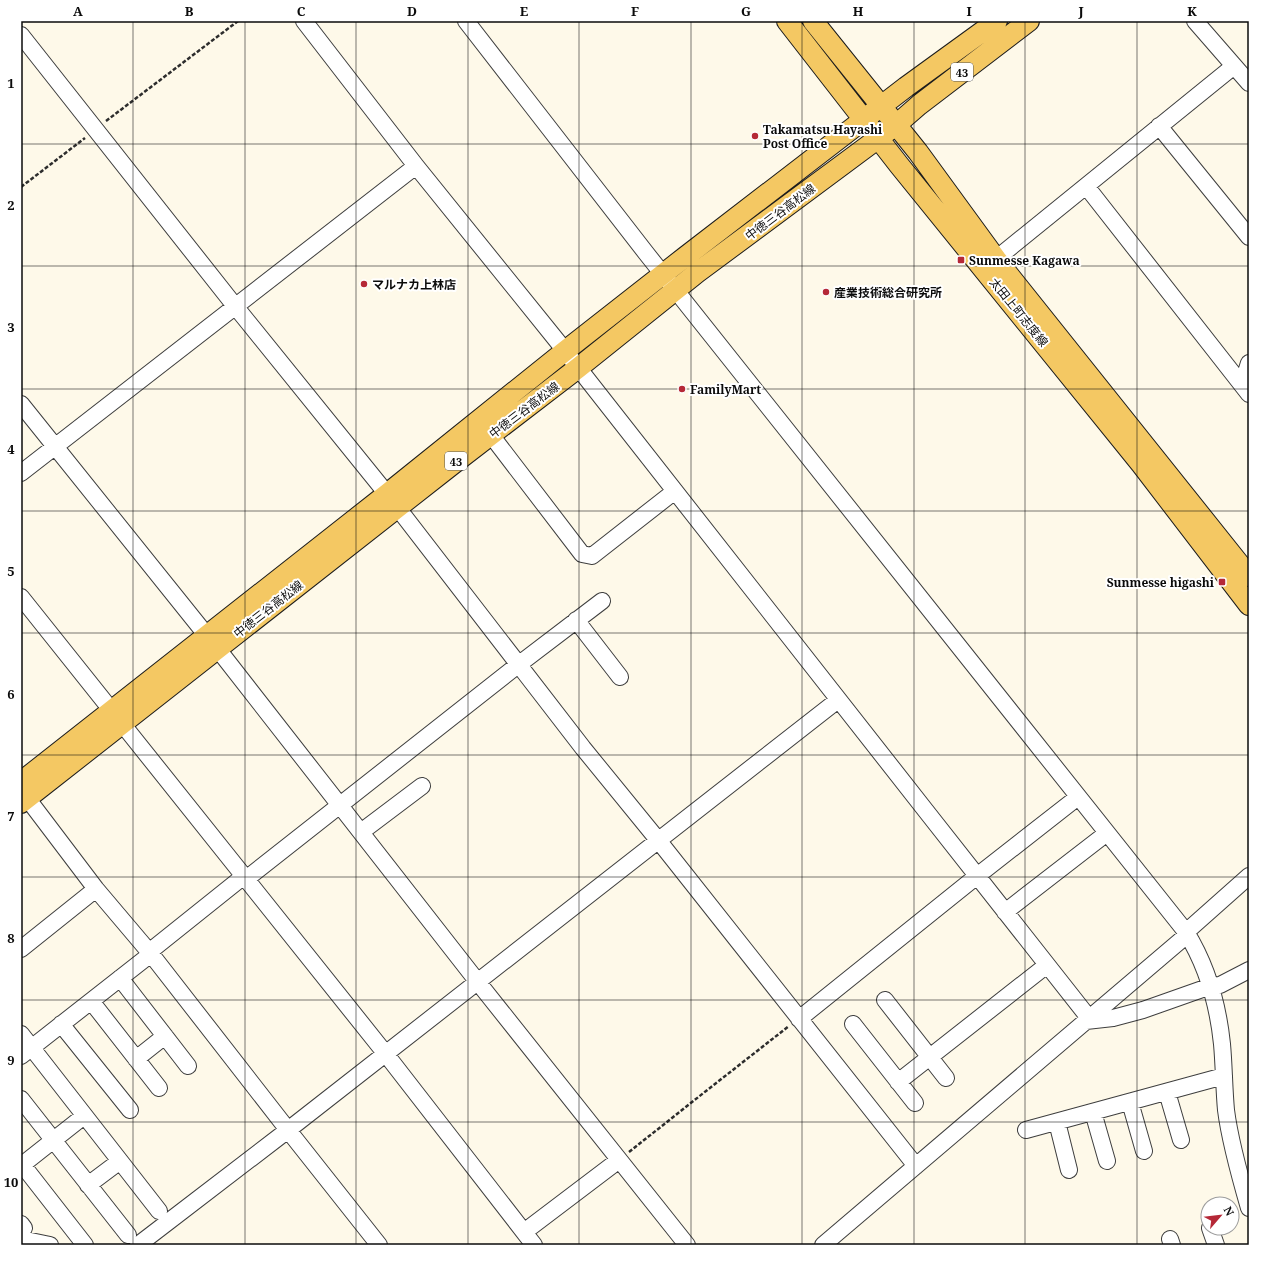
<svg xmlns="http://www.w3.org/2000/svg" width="1270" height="1266" font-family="'Noto Serif','Noto Sans JP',serif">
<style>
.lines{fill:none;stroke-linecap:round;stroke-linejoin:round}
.minor-casing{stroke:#3e3e3e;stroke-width:18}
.major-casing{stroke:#1c1c1c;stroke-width:22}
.path{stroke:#2d2d2d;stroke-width:2.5;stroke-dasharray:4 2;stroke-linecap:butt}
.minor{stroke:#fff;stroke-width:16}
.major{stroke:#f4c863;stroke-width:20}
.grid{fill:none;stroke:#0b0b0b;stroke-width:1;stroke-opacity:0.55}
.poi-dot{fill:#b52837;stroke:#fff;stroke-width:1.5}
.labels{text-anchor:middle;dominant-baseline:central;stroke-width:4;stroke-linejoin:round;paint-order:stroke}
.shield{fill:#fff;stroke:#545454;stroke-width:1}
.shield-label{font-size:11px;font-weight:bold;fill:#0b0b0b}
.poi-label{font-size:12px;font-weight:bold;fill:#0b0b0b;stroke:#fff;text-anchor:start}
.street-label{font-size:12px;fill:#0b0b0b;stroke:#fff}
.neatline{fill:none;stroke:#0b0b0b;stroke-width:1.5}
.grid-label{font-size:13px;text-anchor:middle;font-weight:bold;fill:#0b0b0b}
</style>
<rect width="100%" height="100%" fill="#fef9e9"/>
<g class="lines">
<defs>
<path id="minor" d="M304 21 416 166 558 342 926 811 1089 1018
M466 21 646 253 1186 932C1207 966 1218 1005 1222 1044 1224 1066 1224 1088 1226 1110 1230 1142 1240 1177 1249 1208
M1195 21 1249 83
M21 35 235 306 387 494 583 748 658 840 916 1166
M1159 126 1249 237
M1086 186 1249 394
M996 259 1234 66
M1242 385 1249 363
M21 404 224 657 477 981 687 1245
M491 435 582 554 592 556 675 491
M21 473 416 166
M21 597 385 1053 534 1245
M576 620 620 677
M21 790 96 889 151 954 288 1130 379 1245
M361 832 422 786
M246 879 518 665 602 601
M1005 912 1107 833
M1186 932 1249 876
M21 949 96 889
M149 952 244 876
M120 978 188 1066
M885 1000 946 1078
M91 1001 159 1088
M799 1019 977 876 1078 797
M1086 1021 1113 1018 1143 1010 1211 986 1220 985 1249 970
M61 1024 130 1110
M853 1024 915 1103
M21 1034 159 1211
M21 1056 151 954
M136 1059 165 1036
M898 1082 1047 965
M1167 1092 1181 1140
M21 1099 128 1235
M1130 1102 1144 1151
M1093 1112 1107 1161
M1057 1122 1069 1170
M1026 1130 1224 1076
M21 1163 85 1245
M22 1165 84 1116
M88 1185 120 1161
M21 1224 24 1228
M1210 1228 1216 1245
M524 1232 619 1160
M21 1239 50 1245
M1170 1239 1172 1245
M138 1245 288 1130 838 700
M823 1245 1187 935"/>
<path id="major" d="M787 21 899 165 1141 464 1249 605
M813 21 918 152 996 259 1249 576
M21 782 387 494 565 351 685 257 906 87 997 21
M21 803 453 464 578 368 698 272 896 125 919 105 1029 21"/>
</defs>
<!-- minor casing -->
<use href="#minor" class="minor-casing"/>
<!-- major casing -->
<use href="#major" class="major-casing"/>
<!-- path -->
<path class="path" d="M106 121 238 21
M21 187 85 138
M629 1152 706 1091 789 1026"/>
<!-- minor -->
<use href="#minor" class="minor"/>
<!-- major -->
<use href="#major" class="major"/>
</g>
<!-- grid -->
<path class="grid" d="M133 21V1245M245 21V1245M356 21V1245M468 21V1245M579 21V1245M691 21V1245M802 21V1245M914 21V1245M1025 21V1245M1137 21V1245M21 144H1249M21 266H1249M21 389H1249M21 511H1249M21 633H1249M21 755H1249M21 877H1249M21 1000H1249M21 1122H1249"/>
<!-- markers -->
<g class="poi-dot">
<circle cx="755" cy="136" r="4"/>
<rect x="957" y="256" width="8" height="8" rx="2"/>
<circle cx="364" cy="284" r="4"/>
<circle cx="826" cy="292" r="4"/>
<circle cx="682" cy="389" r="4"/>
<rect x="1218" y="578" width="8" height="8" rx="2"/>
</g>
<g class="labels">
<!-- shield labels -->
<g class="shield">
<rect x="951" y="63" width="22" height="18" rx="3"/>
<rect x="445" y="452" width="22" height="18" rx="3"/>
</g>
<g class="shield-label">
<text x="962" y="72">43</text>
<text x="456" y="461">43</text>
</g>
<!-- poi labels -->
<g class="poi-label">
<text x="763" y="129">Takamatsu Hayashi<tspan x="763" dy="14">Post Office</tspan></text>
<text x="969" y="260">Sunmesse Kagawa</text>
<text x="372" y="284">マルナカ上林店</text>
<text x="834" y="292">産業技術総合研究所</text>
<text x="690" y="389">FamilyMart</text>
<text x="1214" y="582" text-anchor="end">Sunmesse higashi</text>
</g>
<!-- street labels -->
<g class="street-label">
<text transform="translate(780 212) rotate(-37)">中徳三谷高松線</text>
<text transform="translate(1019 312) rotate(51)">太田上町志度線</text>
<text transform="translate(524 410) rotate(-37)">中徳三谷高松線</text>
<text transform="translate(268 609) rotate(-38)">中徳三谷高松線</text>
</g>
</g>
<!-- border -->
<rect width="1270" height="1266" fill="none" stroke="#ffffff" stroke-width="44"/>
<!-- north arrow -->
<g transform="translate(1220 1216) rotate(62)"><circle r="19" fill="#ffffff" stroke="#9d9d9d"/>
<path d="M0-3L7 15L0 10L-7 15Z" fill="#b52837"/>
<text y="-6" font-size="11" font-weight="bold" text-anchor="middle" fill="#0b0b0b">N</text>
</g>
<rect x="22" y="22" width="1226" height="1222" class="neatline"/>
<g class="grid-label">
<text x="78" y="16">A</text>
<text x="189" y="16">B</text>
<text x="301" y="16">C</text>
<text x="412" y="16">D</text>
<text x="524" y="16">E</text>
<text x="635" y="16">F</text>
<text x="746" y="16">G</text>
<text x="858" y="16">H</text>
<text x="969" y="16">I</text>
<text x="1081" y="16">J</text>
<text x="1192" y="16">K</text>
<text x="11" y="88">1</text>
<text x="11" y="210">2</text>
<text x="11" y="332">3</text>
<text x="11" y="454">4</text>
<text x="11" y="576">5</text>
<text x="11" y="699">6</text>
<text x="11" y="821">7</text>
<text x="11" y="943">8</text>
<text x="11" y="1065">9</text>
<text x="11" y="1187">10</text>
</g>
</svg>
